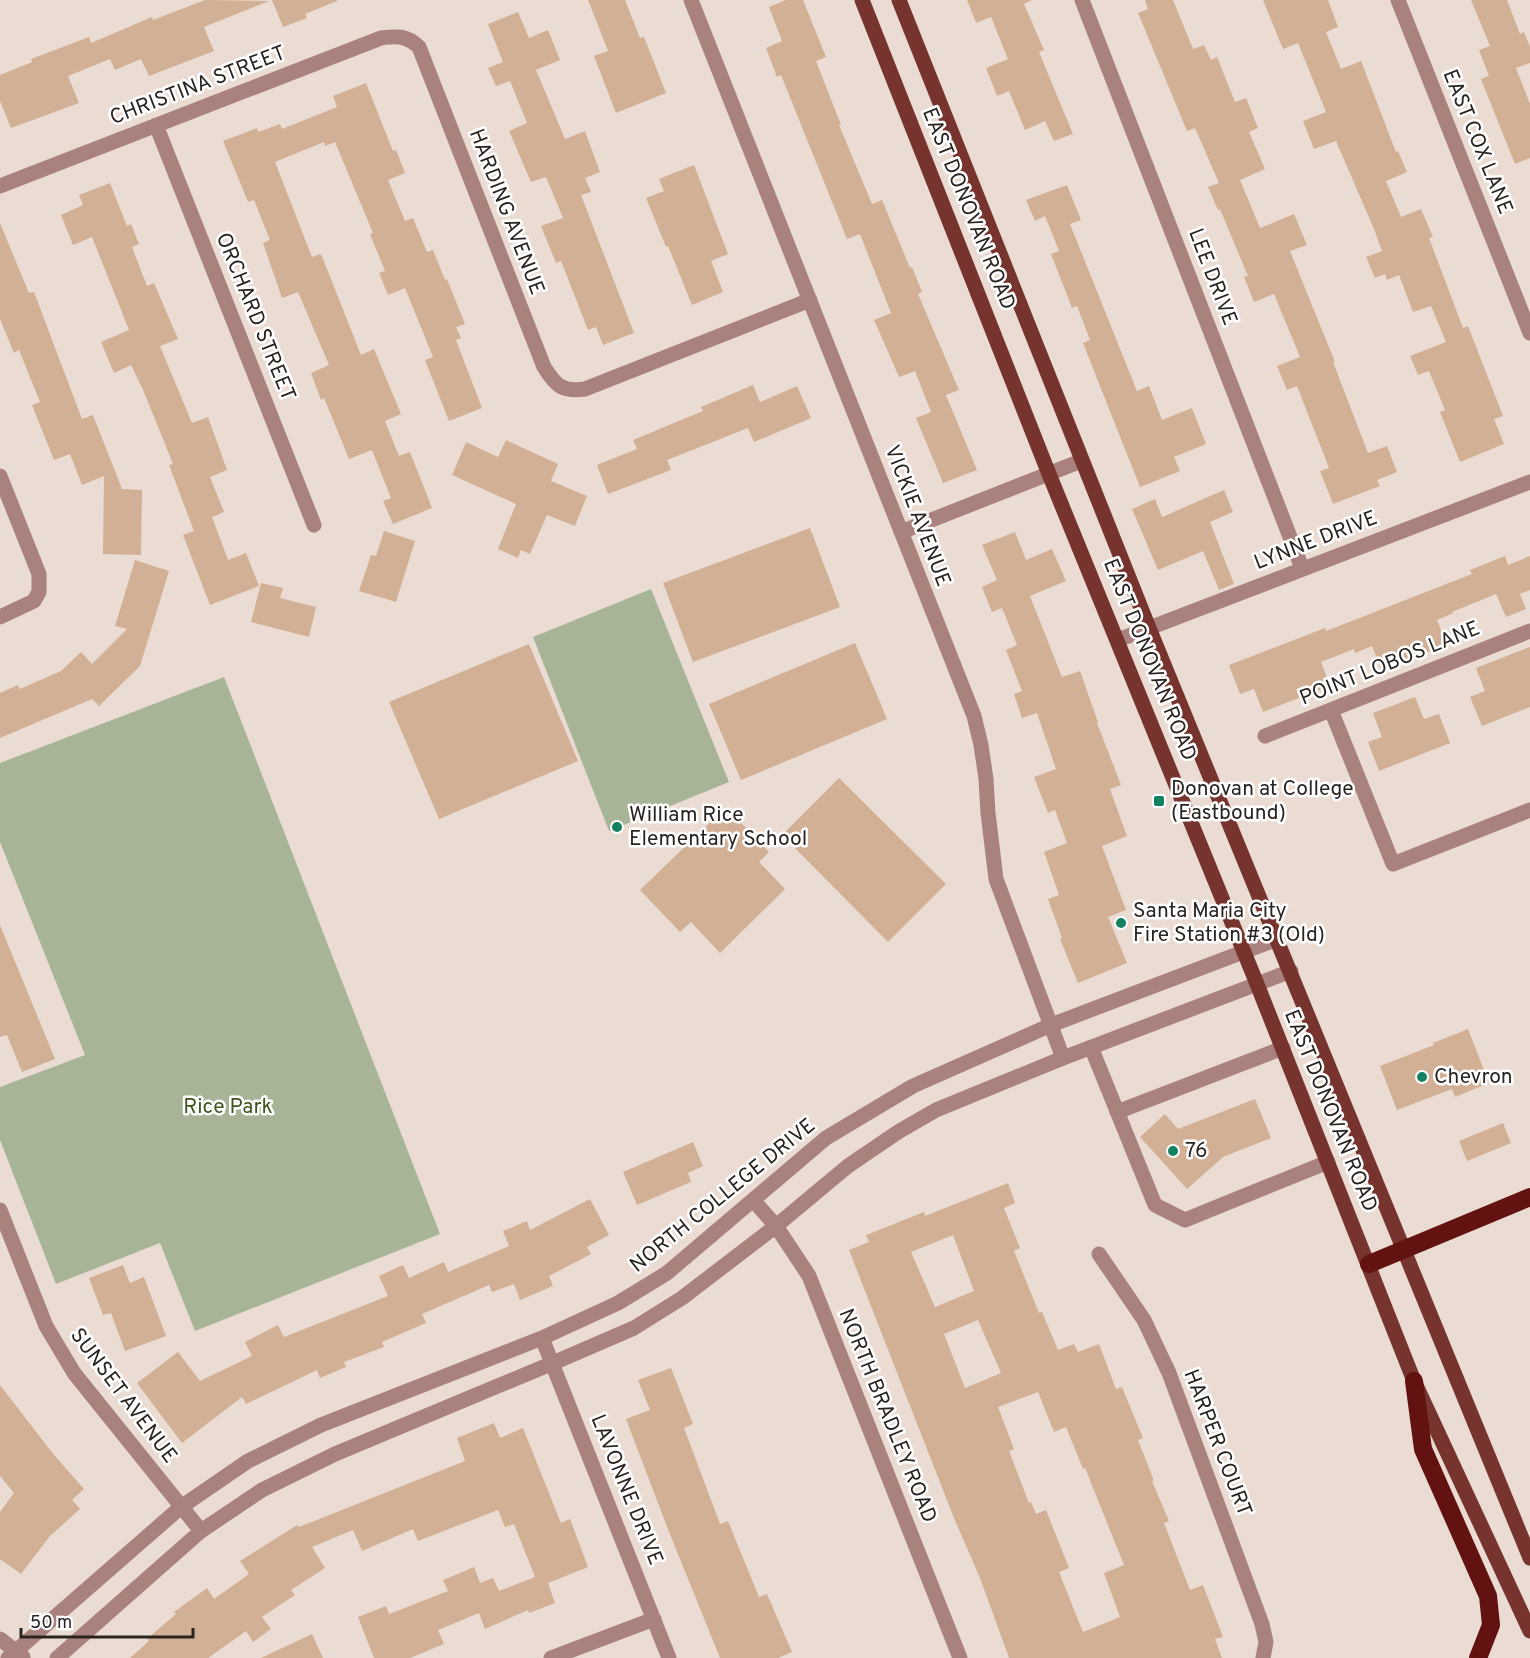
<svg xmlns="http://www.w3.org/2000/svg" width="1530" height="1658" font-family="Overpass,sans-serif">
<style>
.green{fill:#a8b498}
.building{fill:#d1b095;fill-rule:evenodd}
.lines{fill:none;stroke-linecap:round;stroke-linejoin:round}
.minor{stroke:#aa827d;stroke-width:15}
.major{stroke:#77332d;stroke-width:15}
.highway{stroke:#621210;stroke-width:18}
.poi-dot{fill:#138260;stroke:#fff;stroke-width:2}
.labels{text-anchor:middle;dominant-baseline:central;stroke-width:5;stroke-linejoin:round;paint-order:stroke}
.street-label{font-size:21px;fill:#2a2421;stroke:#fff}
.poi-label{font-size:21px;fill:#2a2421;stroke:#fff;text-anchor:start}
.park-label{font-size:21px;fill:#40541d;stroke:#fff}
</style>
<rect width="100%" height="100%" fill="#ebdcd3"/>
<!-- green -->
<path class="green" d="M651 589 729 782 609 831 533 637Z
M224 677 440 1234 195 1331 160 1243 56 1284 0 1140V1087L85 1055 0 842V763Z"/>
<!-- building -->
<path class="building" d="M205 0 269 1 204 27 214 51 149 76 141 59 115 70 110 59 68 76 79 103 11 128 0 101V75L32 62 31 59 89 37 91 43 152 17 153 20Z
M272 0H337V1L305 14 307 18 283 27Z
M588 0H625L640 38 644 37 666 93 616 113 594 56 608 51Z
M786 0H803L826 57 816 61 841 125H839L872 204 882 200 910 268 912 267 922 292 918 294 959 390 946 395 977 470 943 483 916 418 931 412 915 371 899 377 874 320 891 313 860 234 847 239 781 75 777 77 766 48 782 41 769 7Z
M967 0H1032L1024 4 1044 50 1039 52 1073 134 1054 141 1045 121 1025 130 1009 91 997 96 986 68 1008 59 991 17 976 23Z
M1145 0H1173L1193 49 1204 45 1211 60 1217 57 1235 102 1246 98 1258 128 1249 132 1265 169 1240 180 1260 228 1294 214 1307 245 1290 251 1335 362H1333L1368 453 1387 446 1397 472 1377 480 1380 486 1333 504 1320 471 1329 468 1297 386 1287 390 1277 366 1300 357 1274 294 1254 302 1244 277 1248 276 1220 209 1218 210 1208 187 1219 183 1195 128 1187 131 1138 13 1148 9Z
M1263 0H1328L1338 27 1326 32 1341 69 1361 61 1396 152 1398 151 1407 172 1386 181 1401 217 1421 209 1433 237 1429 238 1463 328 1468 326 1503 416 1494 419 1504 444 1460 462 1440 412 1445 410 1429 371 1418 375 1410 356 1446 342 1431 306 1413 312 1399 275 1387 280 1385 274 1375 278 1366 257 1382 251 1374 229 1336 141 1314 149 1303 121 1326 112 1298 43 1283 49Z
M1471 0H1507L1520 34 1524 32 1530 47V63L1516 68 1530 104V158L1515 164 1481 79 1489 76 1479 50 1490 46Z
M518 12 529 38 548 30 560 60 536 70 565 139 585 131 600 172 585 178 591 192 581 195 634 333 603 345 596 327 588 330 561 261 556 263 541 226 563 218 546 177 531 182 509 131 527 123 510 81 496 86 488 68 503 62 488 24Z
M366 83 393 151 396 150 405 173 388 180 405 221 413 218 427 252 433 250 445 280 447 279 465 324 456 327 461 338 456 340 482 408 449 421 425 360 433 357 405 288 388 295 379 273 385 271 370 234 373 233 335 142 325 146 324 142 275 162 312 257 321 254 361 355 374 349 401 414 385 421 399 456 410 452 432 508 393 524 383 501 391 498 372 450 349 459 324 398 321 400 311 373 329 365 298 292 282 298 263 243 270 240 254 200 248 202 223 141 257 128 258 132 280 124 282 129 337 107 333 96Z
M694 165 728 254 711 261 723 292 692 305 668 246 666 247 646 198 664 191 659 179Z
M110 183 127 226 131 224 139 244 132 247 147 286 154 283 178 339 160 346 192 423 208 417 227 470 210 477 224 512 212 517 228 560 246 553 259 586 210 605 183 535 194 531 169 465 173 464 144 392 131 365 114 373 101 342 129 330 92 237 73 245 61 215 83 205 79 195Z
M1067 185 1081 220 1070 224 1137 391 1149 386 1162 420 1192 408 1206 444 1174 457 1180 471 1140 487 1083 343 1090 340 1077 306 1072 308 1051 254 1059 251 1045 216 1035 221 1026 200Z
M0 223 29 293 34 292 82 419 93 415 122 489 142 490 141 555 103 554 104 476 82 485 70 454 54 460 32 405 40 402 19 350 14 353 0 319Z
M753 385 760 402 797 386 811 418 754 442 748 428 667 460 671 470 608 494 597 465 637 449 633 440 703 411 701 407Z
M506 440 558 464 551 481 587 496 575 526 547 515 530 554 521 550 518 558 498 549 516 504 452 475 466 442 498 457Z
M1224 490 1233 512 1210 522 1234 584 1219 590 1203 551 1158 570 1132 509 1155 499 1162 517Z
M810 528 840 607 693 662 663 583Z
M384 531 415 541 396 602 359 591 371 555 376 556Z
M1015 532 1026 560 1052 549 1066 581 1030 596 1062 677 1080 671 1098 722 1097 723 1121 785 1110 789 1127 836 1102 846 1126 910 1108 917 1127 963 1078 983 1060 939 1062 938 1048 899 1059 895 1044 852 1067 843 1055 810 1048 813 1034 777 1056 769 1037 713 1022 718 1014 694 1022 691 1006 650 1017 645 1002 608 992 612 982 587 997 580 982 545Z
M1505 556 1508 565 1530 556V590L1520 594 1526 609 1506 617 1496 594 1452 612 1453 613 1437 620 1447 645 1381 669 1372 646 1355 653 1354 649 1321 662 1330 686 1263 712 1254 689 1240 694 1229 665 1325 628 1326 631 1472 574 1470 570Z
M135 560 169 571 140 666 99 706 92 699 0 738V693L18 685 20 689 61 671 81 652 92 664 127 629 115 626Z
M261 583 283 588 280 598 316 607 309 637 251 622Z
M855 643 887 719 741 780 709 704Z
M529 644 578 761 439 819 389 702Z
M1530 647V707L1482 726 1470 697 1485 691 1476 668Z
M1415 697 1424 719 1439 714 1450 743 1379 771 1368 742 1382 737 1373 713Z
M839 778 946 884 888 942 782 835Z
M726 807 769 852 759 862 785 889 720 953 691 922 680 932 640 890Z
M0 925 55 1059 22 1072 7 1035 0 1037Z
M1468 1029 1489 1083 1455 1097 1452 1089 1397 1110 1380 1066 1434 1045 1433 1043Z
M1255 1099 1271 1138 1223 1157 1187 1189 1140 1137 1165 1114 1178 1129Z
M1503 1123 1511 1143 1467 1161 1459 1141Z
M693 1142 703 1166 688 1173 691 1182 637 1205 623 1172Z
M1008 1183 1015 1203 1004 1208 1020 1248 1014 1251 1039 1313 1042 1312 1058 1350 1074 1344 1078 1352 1099 1344 1116 1389 1122 1387 1143 1438 1138 1440 1154 1481H1152L1169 1521 1164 1523 1190 1590 1203 1585 1223 1637 1215 1639 1222 1658H1009L980 1578 954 1518 849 1250 869 1242 866 1235 924 1212 925 1216ZM953 1235 974 1291 935 1307 911 1252ZM978 1320 1001 1373 965 1388 944 1334ZM1038 1392 1054 1432 1066 1427 1083 1469 1085 1468 1124 1565 1104 1573 1120 1617 1083 1632 1059 1572 1069 1568 1046 1510 1036 1514 1031 1502 1029 1503 1009 1451 1014 1449 998 1407Z
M590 1199 609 1235 587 1247 591 1254 549 1276 553 1286 520 1300 514 1284 492 1292 489 1285 422 1314 426 1323 382 1342 384 1347 344 1362 346 1367 320 1378 317 1370 246 1404 242 1397 182 1443 137 1383 178 1352 200 1381 252 1356 245 1342 278 1325 284 1337 388 1296 379 1276 403 1265 409 1278 444 1262 448 1272 509 1246 503 1231 527 1221 530 1230Z
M123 1265 130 1283 144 1277 166 1336 125 1351 111 1313 103 1315 89 1278Z
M671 1368 693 1424 684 1428 720 1524 728 1521 759 1597 767 1594 792 1652 778 1658H720L669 1532 626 1419 650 1410 638 1380Z
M0 1385 54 1455 84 1489 72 1500 80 1509 50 1536 21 1574 0 1559V1512L14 1493 0 1476Z
M494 1423 500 1438 523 1428 561 1523 570 1519 588 1567 548 1583 555 1603 529 1613 528 1610 485 1629 479 1613 438 1630 444 1644 410 1658H374L358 1617 386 1606 389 1614 448 1591 443 1580 474 1567 480 1583 493 1578 499 1591 535 1577 514 1524 505 1527 498 1510 418 1541 413 1529 362 1551 353 1530 312 1547 325 1568 291 1590 295 1595 262 1617 271 1629 253 1642 246 1631 208 1658H130L149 1641 147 1639 176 1614 174 1612 207 1588 214 1599 249 1574 240 1561 297 1525 299 1527 465 1461 457 1438Z
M312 1634 323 1658H261Z"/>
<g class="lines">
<!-- minor -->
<path class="minor" d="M691 0 974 716 981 745 986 779 988 813 996 879 1063 1058
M1082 0 1302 568
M1398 0 1530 333
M156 125 314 525
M0 186 381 38C397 36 406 35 419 47L544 367C556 386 562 392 585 389L810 300
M0 476 39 574V592L34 601 0 617
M901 532 1081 461
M1118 640 1530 482
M1331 710 1393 864 1530 810
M1265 736 1530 631
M1091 1047 1155 1205 1185 1220 1328 1162
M1117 1112 1283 1048
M754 1201 776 1226 809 1276 960 1658
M0 1210 46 1326 74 1373 201 1531
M1099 1254 1144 1320 1169 1373 1262 1624 1266 1642 1263 1658
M542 1338 669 1658
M0 1639 23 1657
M8 1658 181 1507 248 1461 321 1425 542 1338 618 1303 667 1273 826 1138 913 1086 1051 1025 1277 939
M57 1658 201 1531 262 1490 335 1454 553 1363 634 1328 682 1298 776 1226 848 1166 898 1132 936 1110 1063 1058 1291 971
M551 1658 654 1619"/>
<!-- major -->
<path class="major" d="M862 0 1049 474 1257 984 1414 1381 1530 1631
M899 0 1149 628 1530 1558"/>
<!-- highway -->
<path class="highway" d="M1369 1264 1530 1197
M1414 1381 1423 1449 1488 1596 1491 1625 1478 1658"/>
</g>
<!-- markers -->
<g class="poi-dot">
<rect x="1153" y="795" width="12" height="12" rx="3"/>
<circle cx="617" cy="827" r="6"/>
<circle cx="1121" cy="923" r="6"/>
<circle cx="1422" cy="1077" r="6"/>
<circle cx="1173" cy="1151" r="6"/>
</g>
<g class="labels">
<!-- street labels -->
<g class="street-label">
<text transform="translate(198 86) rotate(-21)">CHRISTINA STREET</text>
<text transform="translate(1477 142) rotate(68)">EAST COX LANE</text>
<text transform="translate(968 209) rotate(68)">EAST DONOVAN ROAD</text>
<text transform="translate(506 212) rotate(69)">HARDING AVENUE</text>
<text transform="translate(1212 277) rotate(69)">LEE DRIVE</text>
<text transform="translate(255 317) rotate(68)">ORCHARD STREET</text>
<text transform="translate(917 516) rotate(69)">VICKIE AVENUE</text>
<text transform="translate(1316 541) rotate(-21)">LYNNE DRIVE</text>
<text transform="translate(1149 660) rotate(68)">EAST DONOVAN ROAD</text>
<text transform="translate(1390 664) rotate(-22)">POINT LOBOS LANE</text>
<text transform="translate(1330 1111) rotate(68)">EAST DONOVAN ROAD</text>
<text transform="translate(723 1196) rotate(-39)">NORTH COLLEGE DRIVE</text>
<text transform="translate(123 1396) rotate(53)">SUNSET AVENUE</text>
<text transform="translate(887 1416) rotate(68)">NORTH BRADLEY ROAD</text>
<text transform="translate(1217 1443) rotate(69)">HARPER COURT</text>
<text transform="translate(626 1490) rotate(68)">LAVONNE DRIVE</text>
</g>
<!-- poi labels -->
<g class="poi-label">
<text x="1171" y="789">Donovan at College<tspan x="1171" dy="24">(Eastbound)</tspan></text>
<text x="629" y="815">William Rice<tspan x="629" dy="24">Elementary School</tspan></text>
<text x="1133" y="911">Santa Maria City<tspan x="1133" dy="24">Fire Station #3 (Old)</tspan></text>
<text x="1434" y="1077">Chevron</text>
<text x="1185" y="1151">76</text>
</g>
<!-- park labels -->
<g class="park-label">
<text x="228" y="1107">Rice Park</text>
</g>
</g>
<!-- scale -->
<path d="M21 1628v9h172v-9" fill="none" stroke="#2a2421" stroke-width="3"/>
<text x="30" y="1628" font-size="18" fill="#2a2421" stroke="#ffffff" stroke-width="4.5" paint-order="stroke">50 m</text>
</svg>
